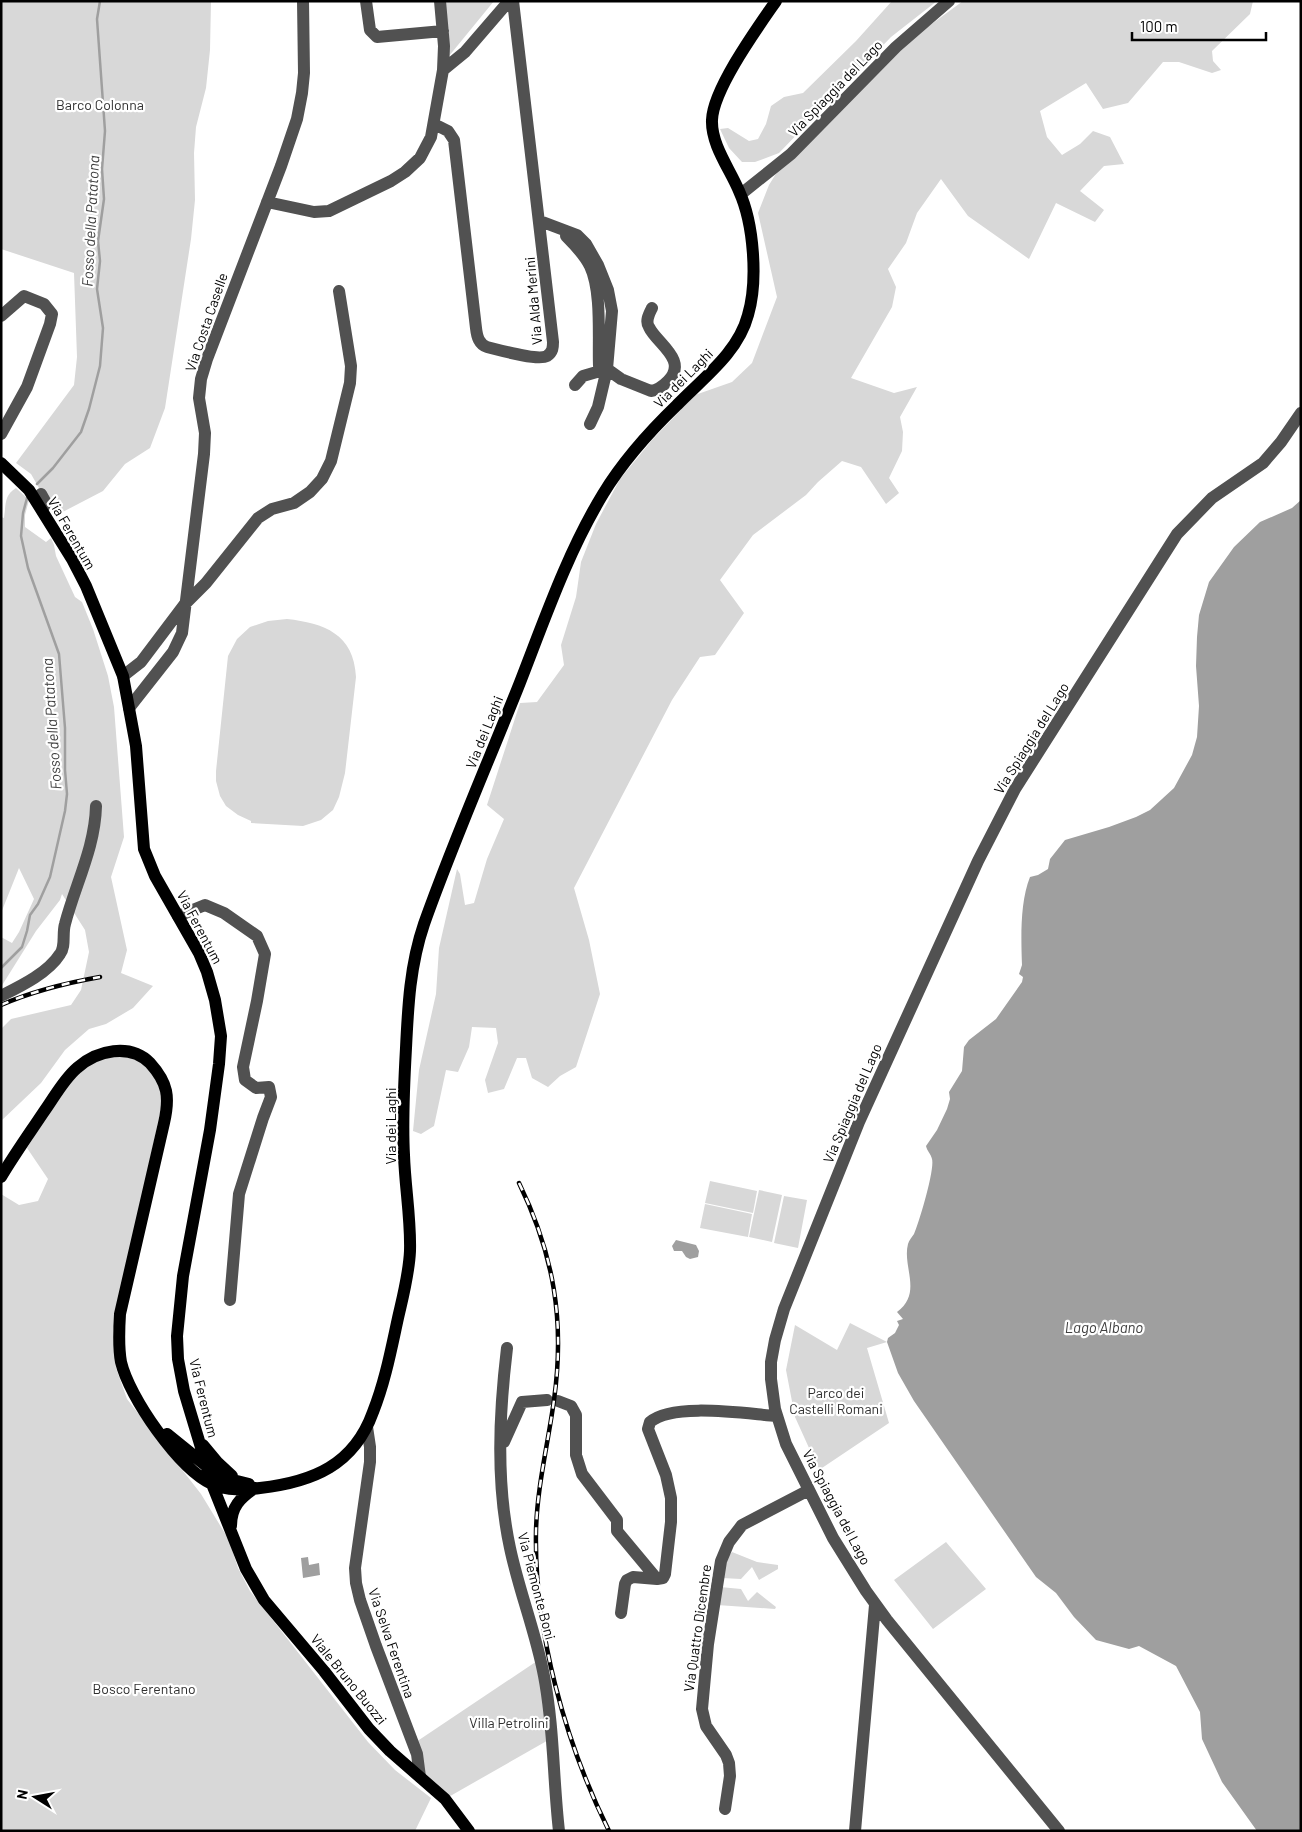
<svg xmlns="http://www.w3.org/2000/svg" width="1302" height="1832" font-family="Barlow,sans-serif">
<style>
.green{fill:#d8d8d8}
.water{fill:#9f9f9f}
.lines{fill:none;stroke-linecap:round;stroke-linejoin:round}
.stream{stroke:#9f9f9f;stroke-width:2.5}
.minor{stroke:#515151;stroke-width:12}
.major{stroke:#000;stroke-width:12}
.rail-casing{stroke:#000;stroke-width:4.5}
.rail{stroke:#fff;stroke-width:2.5;stroke-dasharray:8;stroke-linecap:butt}
.labels{text-anchor:middle;dominant-baseline:central;stroke-width:4.5;stroke-linejoin:round;paint-order:stroke}
.street-label{font-size:14px;fill:#000;stroke:#fff}
.park-label{font-size:14px;fill:#2f2f2f;stroke:#fff}
.water-label{font-size:15px;font-style:italic;fill:#404040;stroke:#fff}
</style>
<rect width="100%" height="100%" fill="#fff"/>
<!-- green -->
<path class="green" d="M1 1H211L210 50 206 88 196 127 194 153 195 200 191 239 165 408 150 448 125 464 103 491 55 516 31 474 16 463 74 385 77 357 74 273 1 249Z
M443 1H494L449 56Z
M892 1H937L891 37 779 153 755 162H742L729 148 720 129 728 128 749 141 758 139 766 124 771 106 784 97 803 93 856 41Z
M963 1H1253L1250 14 1212 51 1213 61 1221 70 1212 73 1179 62H1163L1128 103 1103 109 1086 83 1040 111 1047 137 1062 155 1080 144 1093 131 1110 137 1124 164 1104 166 1080 191 1104 210 1095 222 1056 203 1029 259 968 216 941 179 917 213 906 243 888 269 896 287 892 307 851 378 894 393 917 387 900 417 903 432 902 451 889 478 899 493 886 504 861 467 842 461 818 482 806 495 753 535 720 580 744 613 715 655 700 657 672 700 574 888 589 940 600 994 576 1067 560 1076 548 1087 532 1078 526 1058H517L504 1089 488 1093 485 1080 498 1043 496 1028 472 1027 469 1047 458 1072 446 1070 434 1126 421 1134 413 1131 419 1070 436 994 439 948 457 869 460 874 465 905 474 903 487 859 504 819 487 805 520 703 537 702 564 665 561 645 576 597 581 562 596 524 620 479 652 440 695 395 732 382 752 363 777 297 758 213 769 185 782 164 899 48Z
M16 488 29 500 25 515V527L46 542 51 538 54 545 56 556 75 597 82 602 93 629 108 676 114 707 124 837 111 877 127 950 121 973 153 986 133 1008 106 1024 89 1029 65 1050 41 1083 1 1121V1029L11 1019 71 1005 81 990 89 952 85 930 62 894 60 900 36 931 1 987V937L12 943 19 932 34 899 19 868 1 913V517L4 518C6 505 4 495 16 488Z
M287 619C324 623 354 634 356 677L345 773 339 797 333 810 321 820 303 826 251 823V821L238 815 226 806 220 796 216 781V771L228 656 237 639 250 627 268 621Z
M101 1057C138 1056 149 1057 164 1094L113 1331 116 1368 127 1399 201 1494 229 1540 238 1568 250 1591 368 1742 395 1770 431 1798 415 1831H1V1194L19 1205 38 1201 48 1179 27 1148 67 1084 82 1070Z
M710 1181 757 1191 753 1213 705 1203Z
M759 1190 782 1195 772 1242 749 1237Z
M784 1196 807 1200 798 1248 774 1243Z
M705 1204 752 1214 748 1237 700 1228Z
M850 1323 887 1342 867 1348 889 1423 819 1470 795 1417 786 1370 795 1325 837 1350Z
M946 1542 986 1589 933 1629 894 1580Z
M732 1552 757 1562 778 1565V1569L759 1580 752 1567 741 1579 722 1578 726 1559Z
M720 1587 741 1589 748 1601 757 1592 776 1607 775 1609 717 1605Z
M540 1659 552 1738 445 1799 420 1777 413 1744Z"/>
<!-- water -->
<path class="water" d="M1301 500V1831H1257L1222 1782 1202 1739 1200 1712 1176 1666 1139 1646 1129 1649 1096 1640 1074 1617 1056 1593 1036 1577 914 1401 898 1373 887 1342 888 1338 895 1333 899 1325 897 1321 903 1319 897 1312C923 1293 902 1267 908 1244 909 1240 912 1237 914 1234 919 1223 935 1169 932 1159 931 1154 927 1151 926 1146L937 1130 947 1109 950 1099 949 1092 962 1071 964 1047 969 1040 996 1019 1022 982 1023 977 1019 974 1022 965C1021 938 1020 902 1030 877L1038 875 1048 869 1050 859 1065 840 1109 827 1136 817 1150 810 1174 788 1192 755 1197 737 1199 706 1196 666 1197 637 1199 615 1209 582 1234 547 1260 522 1292 508Z
M676 1240 696 1245 699 1251 698 1257 690 1259 686 1257 682 1251H674L672 1246Z
M308 1557 309 1565 319 1563 320 1575 303 1578 301 1558Z"/>
<g class="lines">
<!-- stream -->
<path class="stream" d="M37 484 53 468 81 432 89 409 100 366 103 328 97 289 100 261 98 241 104 199 102 169 105 131 97 19 100 1
M1 968 22 947 27 931 30 915 38 904 50 877 65 811 67 794 65 770V728L59 654 28 568 21 536 23 513 27 498"/>
<!-- minor -->
<path class="minor" d="M366 1 370 30 377 37 443 31
M440 1 444 46 443 70
M434 124 448 131 454 140 476 328C477 337 479 344 487 347 499 350 538 361 547 356 553 352 553 347 553 342L513 1
M741 194 791 154 896 47 949 1
M267 202 314 212 329 211 391 181 405 172 420 158 431 137 443 70 465 52 509 1
M540 221 577 235 586 244 598 265 608 290 612 311 607 369 621 379 651 391C658 390 663 386 668 381 689 360 656 343 649 327 645 321 649 314 652 308
M566 236C575 245 584 254 590 266 602 291 598 338 599 366
M1 316 24 296 44 304 52 314 50 324 27 387 1 434
M575 385 583 376 607 369
M590 424 598 407 607 369
M41 494 46 503 42 510
M123 676 141 662 184 605 206 583 258 518 272 509 294 503 310 492 322 479 331 461 350 383 351 366 339 291
M129 708 173 652 182 633 204 454 205 433 199 398 201 379 207 359 281 166 297 119 302 93 304 73 303 1
M178 916 205 905 224 913 257 936 265 954 257 1001 243 1067 245 1080 256 1088 269 1087 271 1097 263 1118 239 1194 230 1300
M1 996C21 986 48 973 60 954 66 946 62 934 65 924 75 885 95 848 96 806
M507 1348C499 1415 496 1483 510 1548 519 1591 536 1633 544 1676 554 1727 553 1779 559 1831
M558 1401 571 1406 576 1415V1455L582 1474 617 1520V1531L657 1579 663 1578 665 1574 671 1522V1498L666 1475 648 1429 650 1422C673 1402 747 1414 776 1416
M367 1427 370 1447V1462L355 1568 356 1583 360 1600 376 1646 417 1754 420 1777
M504 1442 522 1402 547 1400
M621 1613 625 1584 627 1580 633 1577 657 1579
M725 1809 730 1776 729 1763 726 1755 706 1726 702 1709 708 1644 721 1561 729 1542 742 1525 809 1490
M855 1831 875 1605
M1059 1831 887 1620 866 1591 833 1538 786 1444 775 1409 771 1379V1362L775 1340 784 1309 859 1122 978 861 1015 789 1177 534 1212 498 1263 463 1281 442 1301 413"/>
<!-- major -->
<path class="major" d="M1 463 29 490 72 559 86 586 123 676 136 746 144 849 155 876 199 953 207 972 215 1000 221 1036 219 1064 210 1130 183 1276 177 1336 178 1359 184 1391 212 1484 246 1569 264 1600 324 1671 369 1729 390 1751 445 1799 469 1831
M1 1177C14 1155 29 1134 43 1113 54 1098 63 1080 77 1068 97 1050 130 1043 150 1063 168 1083 170 1097 164 1123L120 1314C119 1330 118 1346 121 1362 129 1397 179 1469 212 1484 228 1491 244 1490 260 1488 313 1482 354 1465 373 1412 385 1382 391 1350 398 1318 403 1296 409 1274 410 1251 411 1219 405 1187 404 1155 402 1119 404 1084 406 1048 408 1006 410 965 424 924 452 845 486 767 517 690 543 624 566 555 603 494 623 461 649 432 677 405 703 378 738 353 748 315 758 281 754 224 739 191 730 169 711 145 712 120 713 89 758 27 776 1
M167 1434 214 1472 225 1478 249 1484
M203 1445 218 1463 232 1476
M231 1526C231 1507 240 1498 255 1488"/>
<defs>
<path id="rail" d="M1 1005C33 991 66 983 100 977
M519 1183C554 1255 565 1321 554 1400 548 1444 537 1487 536 1531 534 1631 565 1742 609 1831"/>
</defs>
<!-- rail casing -->
<use href="#rail" class="rail-casing"/>
<!-- rail -->
<use href="#rail" class="rail"/>
</g>
<g class="labels">
<!-- street labels -->
<g class="street-label">
<text transform="translate(835 88) rotate(-46)">Via Spiaggia del Lago</text>
<text transform="translate(533 301) rotate(-95)">Via Alda Merini</text>
<text transform="translate(206 322) rotate(-71)">Via Costa Caselle</text>
<text transform="translate(683 378) rotate(-45)">Via dei Laghi</text>
<text transform="translate(72 533) rotate(60)">Via Ferentum</text>
<text transform="translate(484 732) rotate(-68)">Via dei Laghi</text>
<text transform="translate(1031 738) rotate(-58)">Via Spiaggia del Lago</text>
<text transform="translate(200 927) rotate(62)">Via Ferentum</text>
<text transform="translate(852 1103) rotate(-67)">Via Spiaggia del Lago</text>
<text transform="translate(390 1126) rotate(-90)">Via dei Laghi</text>
<text transform="translate(204 1398) rotate(76)">Via Ferentum</text>
<text transform="translate(837 1507) rotate(62)">Via Spiaggia del Lago</text>
<text transform="translate(537 1586) rotate(75)">Via Piemonte Boni</text>
<text transform="translate(697 1628) rotate(-82)">Via Quattro Dicembre</text>
<text transform="translate(392 1643) rotate(71)">Via Selva Ferentina</text>
<text transform="translate(349 1679) rotate(51)">Viale Bruno Buozzi</text>
</g>
<!-- park labels -->
<g class="park-label">
<text x="100" y="104">Barco Colonna</text>
<text x="836" y="1392">Parco dei<tspan x="836" dy="16">Castelli Romani</tspan></text>
<text x="144" y="1688">Bosco Ferentano</text>
<text x="509" y="1722">Villa Petrolini</text>
</g>
<!-- water labels -->
<g class="water-label">
<text transform="translate(90 221) rotate(-87)">Fosso della Patatona</text>
<text transform="translate(51 724) rotate(-94)">Fosso della Patatona</text>
<text x="1104" y="1327">Lago Albano</text>
</g>
</g>
<!-- border -->
<rect width="1302" height="1832" fill="none" stroke="#000000" stroke-width="5"/>
<!-- north arrow -->
<g transform="translate(35 1797) rotate(281)" stroke="#ffffff" stroke-width="4" paint-order="stroke">
<path d="M0-4L9 19L0 12L-9 19Z" fill="#000000"/>
<text y="-8" font-size="14" font-weight="bold" text-anchor="middle" fill="#000000">N</text>
</g>
<!-- scale -->
<path d="M1132 32v8h134v-8" fill="none" stroke="#000000" stroke-width="2.5"/>
<text x="1140" y="32" font-size="15" fill="#000000" stroke="#ffffff" stroke-width="4" paint-order="stroke">100 m</text>
</svg>
